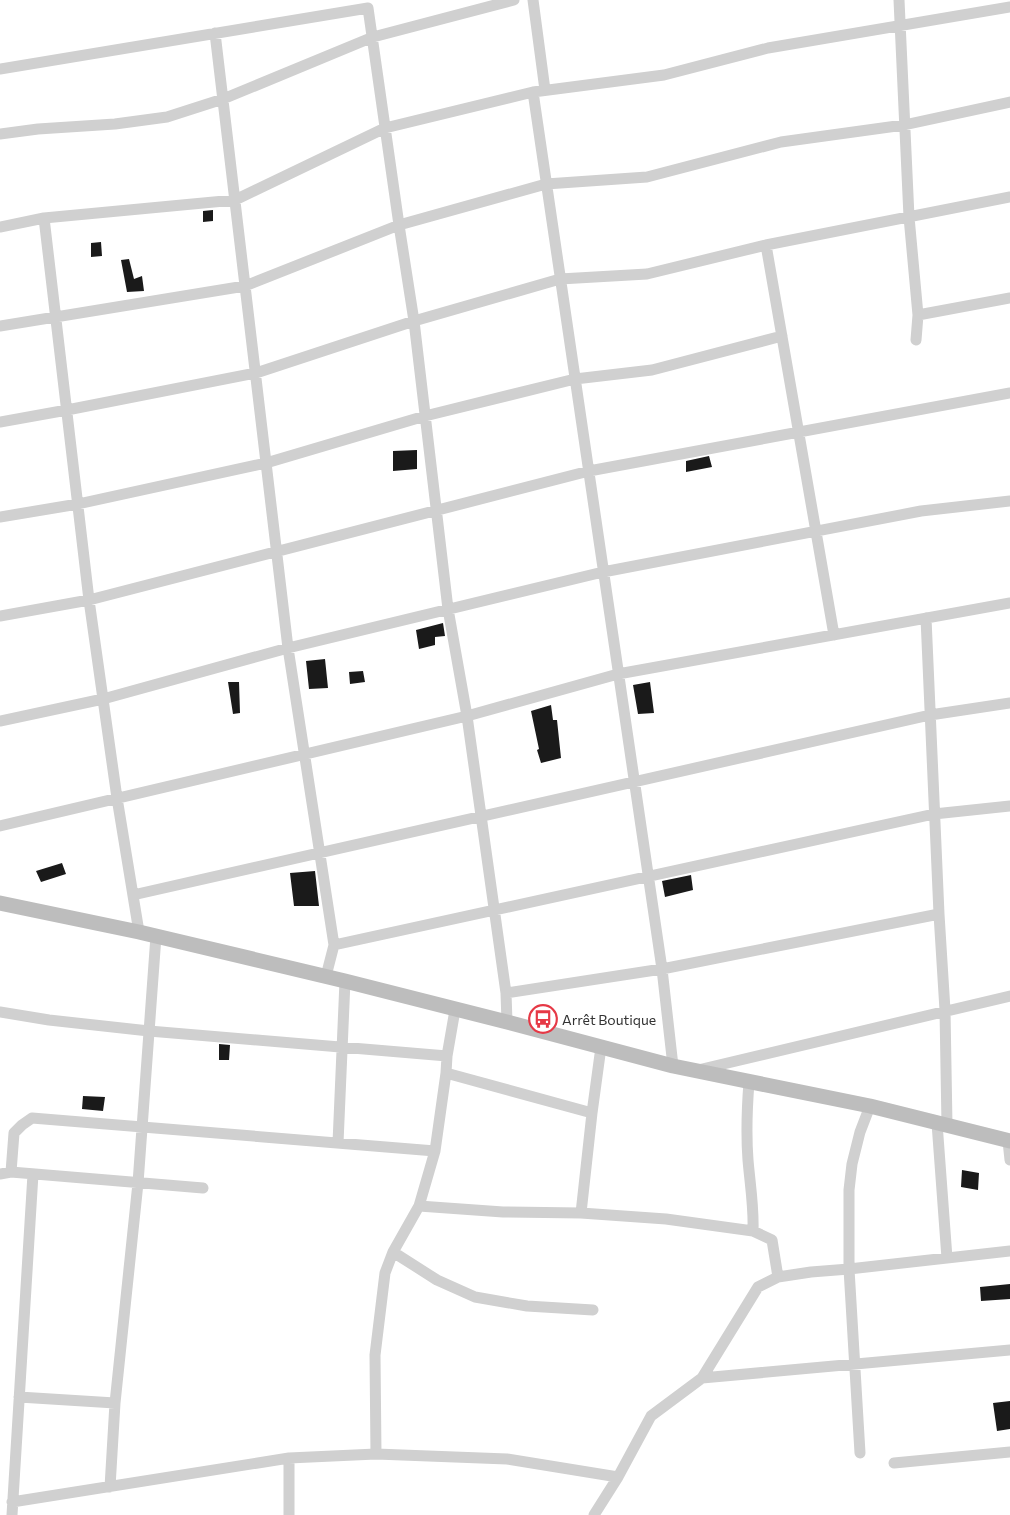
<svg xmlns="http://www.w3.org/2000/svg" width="1010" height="1515" font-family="Commissioner,sans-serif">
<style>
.building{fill:#1a1a1a}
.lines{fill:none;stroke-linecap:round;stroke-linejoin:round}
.minor{stroke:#d0d0d0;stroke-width:11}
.secondary{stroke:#bdbdbd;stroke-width:15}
.labels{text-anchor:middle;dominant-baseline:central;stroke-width:5;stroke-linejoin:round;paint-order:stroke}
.poi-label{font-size:14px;fill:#333;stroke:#fff;text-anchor:start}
</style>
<rect width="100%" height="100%" fill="#fff"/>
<!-- building -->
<path class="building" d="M213 210V221L203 222V211Z
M101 242 102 256 91 257V243Z
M129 259 134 279 142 276 144 291 127 292 121 260Z
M417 450V469L393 471V451Z
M709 456 712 467 686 472V461Z
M443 623 445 636 435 637V645L419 649 416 630Z
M325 659 328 688 309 689 306 661Z
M363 671 365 682 350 684 349 672Z
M228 682H239L240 713 233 714Z
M650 682 654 713 638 714 633 685Z
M551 705 553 720H557L561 758 541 763 537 750 539 749 531 711Z
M62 863 66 874 41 882 36 871Z
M315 871 319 906H294L290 873Z
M691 875 693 890 665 897 662 881Z
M219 1044 230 1045 229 1060H219Z
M83 1096 105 1097 103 1111 82 1109Z
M962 1170 979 1173 978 1190 961 1187Z
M1010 1284V1299L981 1301 980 1287Z
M1010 1401V1429L997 1431 993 1403Z"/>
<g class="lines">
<!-- minor -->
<path class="minor" d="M533 0 545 90
M899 0 909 217 918 315 916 340
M215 33 288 648 334 945 326 976
M0 69 368 8 399 225 414 321 448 609 467 716 506 993 507 1022
M533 92 662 969 673 1066
M0 134 38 129 115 124 167 117 223 99 373 37 514 0
M44 218 89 600 117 798 139 932
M0 227 44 218 235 200 385 128 533 92 664 75 768 48 1010 7
M766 245 834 635
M918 315 1010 298
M0 326 245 286 399 225 546 184 647 177 781 142 904 125 1010 102
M0 422 67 410 256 373 414 321 560 279 647 274 766 245 1010 197
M0 517 78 504 266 463 425 416 575 379 652 370 782 336
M0 616 89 600 589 471 1010 393
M926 618 939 914 945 1010 947 1125
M0 721 103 699 288 648 603 572 921 511 1010 501
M0 826 467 716 618 674 1010 603
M133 895 930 715 1010 703
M334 945 934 814 1010 806
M506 993 662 969 939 914
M0 1012 49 1020 149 1031 447 1056
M698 1070 1010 996
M446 1073 592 1113 601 1047
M749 1082C747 1108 746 1134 748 1160 750 1184 754 1207 753 1231
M937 1123 947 1258
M1008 1141 1010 1160
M338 1143 345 981
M11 1172 14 1133 22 1125 32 1118 435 1151
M0 1174 11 1172 203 1188
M419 1206 503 1212 581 1213 666 1219 753 1231 772 1240 778 1277
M581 1213 592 1113
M393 1252 437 1280 475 1297 527 1306 593 1310
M702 1378 1010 1350
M19 1397 115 1403
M860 1453 849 1269V1190L852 1164 860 1132 870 1106
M376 1454 375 1355 385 1273 393 1252 419 1206 435 1151 446 1073 447 1056 455 1010
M289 1458V1515
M894 1463 1010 1452
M110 1487 115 1403 138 1183 156 936
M12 1502 289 1458 376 1454 507 1459 618 1477
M12 1515 33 1174
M594 1515 618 1477 651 1416 702 1378 758 1287 778 1277 811 1272 849 1269 1010 1251"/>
<!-- secondary -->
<path class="secondary" d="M0 903 139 932 345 981 507 1022 673 1066 870 1106 1010 1141"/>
</g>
<!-- icons -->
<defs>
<symbol id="bus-ring" viewBox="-11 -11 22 22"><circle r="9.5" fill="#fff" stroke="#e63946" stroke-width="1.5"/><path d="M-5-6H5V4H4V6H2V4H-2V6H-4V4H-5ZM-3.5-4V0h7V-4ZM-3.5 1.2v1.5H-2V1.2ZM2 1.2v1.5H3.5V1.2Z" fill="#e63946"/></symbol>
</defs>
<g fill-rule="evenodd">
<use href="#bus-ring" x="527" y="1003" width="32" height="32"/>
</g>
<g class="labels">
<!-- poi labels -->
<g class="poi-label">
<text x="562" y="1019">Arrêt Boutique</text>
</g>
</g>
</svg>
